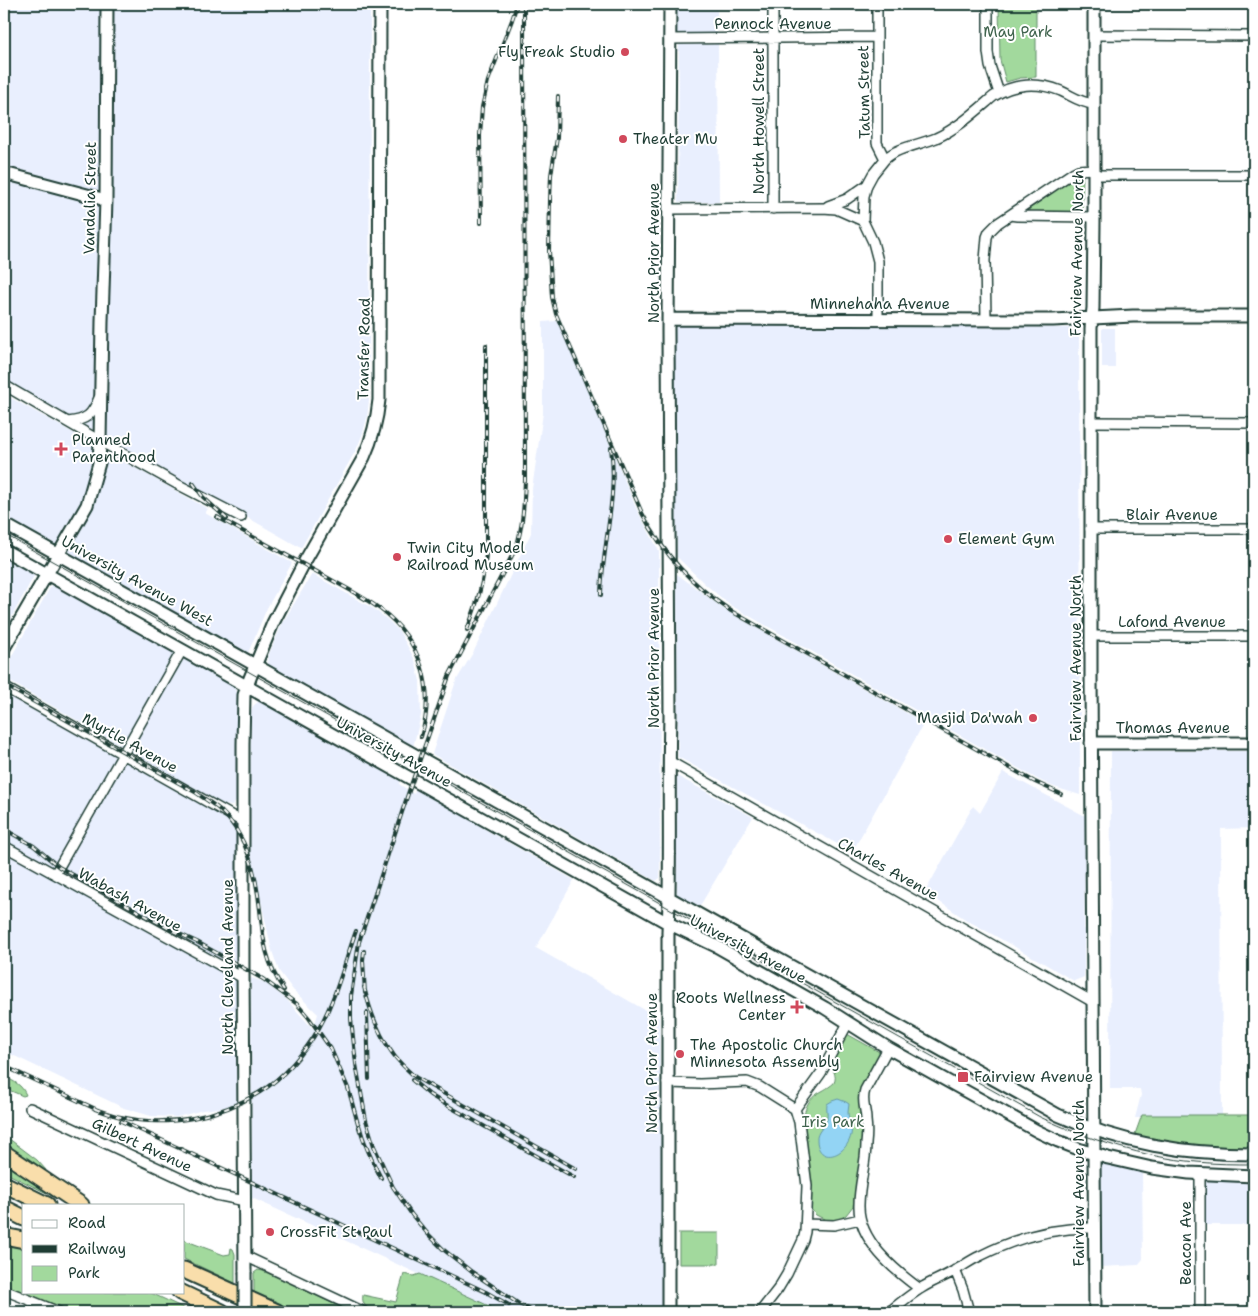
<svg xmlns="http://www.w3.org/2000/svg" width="1258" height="1316" font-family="'Shantell Sans',sans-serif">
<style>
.built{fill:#e9effe}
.green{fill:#a2d99d;stroke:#608b68}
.water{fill:#93d4f4;stroke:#6598a7}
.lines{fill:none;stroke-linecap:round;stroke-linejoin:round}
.street-casing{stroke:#1f3d34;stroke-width:12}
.secondary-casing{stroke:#1f3d34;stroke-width:15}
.highway-casing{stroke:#1f3d34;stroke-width:19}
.street{stroke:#fff;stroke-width:9}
.secondary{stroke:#fff;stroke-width:11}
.highway{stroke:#f9deab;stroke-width:15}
.tram{stroke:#1f3d34;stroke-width:1}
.rail-casing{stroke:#1f3d34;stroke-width:4}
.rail{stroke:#fff;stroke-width:2;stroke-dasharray:5.5;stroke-linecap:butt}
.secondary-bridge-casing{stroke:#1f3d34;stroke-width:15;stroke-linecap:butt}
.secondary-bridge{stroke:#fff;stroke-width:11}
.poi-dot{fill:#d1495b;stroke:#fff;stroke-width:2}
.labels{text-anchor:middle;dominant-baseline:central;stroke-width:4;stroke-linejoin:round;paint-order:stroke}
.street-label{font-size:15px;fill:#1f3d34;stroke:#fff}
.park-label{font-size:15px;fill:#40644e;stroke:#fff}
.poi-label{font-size:15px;fill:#1f3d34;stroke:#fff;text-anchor:start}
</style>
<rect width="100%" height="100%" fill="#fff"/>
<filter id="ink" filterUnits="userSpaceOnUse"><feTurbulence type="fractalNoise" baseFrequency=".02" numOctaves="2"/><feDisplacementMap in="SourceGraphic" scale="10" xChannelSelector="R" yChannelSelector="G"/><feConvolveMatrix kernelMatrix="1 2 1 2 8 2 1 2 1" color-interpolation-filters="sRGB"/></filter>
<g filter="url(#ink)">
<!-- built -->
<path class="built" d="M4 4H370L369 400 367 418 363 433 357 448 301 548 4 379Z
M676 4H717V34H676Z
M718 44 719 202H678L679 45Z
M557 321 597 413 636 508 659 551 660 878 656 881 432 754 456 681 474 651 531 533 532 489 543 413V322Z
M673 324 1079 328 1080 795 1054 787 1039 780 730 605 705 584 677 557Z
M1102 328H1115V368H1102Z
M4 394 208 509 205 513 292 563 267 608 248 653 245 654 4 519Z
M4 554 33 570 35 574 4 631Z
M312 574 374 609 388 620 399 631 408 647 415 660 420 681 421 715 413 747 270 668 268 664 269 654 283 622Z
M677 574 725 610 924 723 852 852 678 757Z
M56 583 235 684 237 693V800L232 806 224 805 4 678V670L52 584Z
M4 691 239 826 238 1102 225 1107 203 1110 177 1117 151 1116 124 1108 4 1051Z
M261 700 401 779 399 784 414 794 417 786 488 831 574 880 536 948 659 1018 663 1312H502L252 1198 251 978 264 982 287 1000 313 1029 318 1014 293 990 279 971 272 951 250 852 251 711 254 705Z
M1111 751H1254V828L1221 829 1222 1115H1142L1140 1118H1135L1141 1095 1140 1089H1110Z
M1003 772 1085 816 1084 971V977L1074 981 1040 961 965 919 925 892 973 806 980 813Z
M677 776 753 817 698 909 677 898Z
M1102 1161 1142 1171 1143 1259 1138 1265 1100 1267V1168Z
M1204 1176 1254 1180V1225H1205Z"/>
<!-- green -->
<path class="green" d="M999 4H1036V77L1020 78 1006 82 1000 60Z
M1081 174 1083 175 1082 213H1031L1029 212V209L1032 207 1076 176Z
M847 1034 881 1053 859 1093V1104L862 1123V1156L853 1206 846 1215 840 1219 832 1221 824 1219 816 1215 811 1209 804 1114C810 1092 820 1095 834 1083 838 1075 831 1069 831 1061Z
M4 1077C14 1081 22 1085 26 1095L23 1096 4 1088Z
M1142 1115H1254V1150L1200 1149 1134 1137Z
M4 1135 37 1160 46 1170 43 1171 42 1173 4 1144Z
M4 1160 67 1203 4 1172Z
M679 1233H719V1264H679Z
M4 1239 24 1242V1292H149L192 1312H74L4 1284Z
M184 1240 224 1255 230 1254 231 1248 233 1249 235 1254V1283L184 1259Z
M258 1270 263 1271 351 1312H295L254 1294V1273Z
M404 1274 414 1276 420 1274 502 1312H377C368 1308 361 1306 363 1295L396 1302Z"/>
<!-- water -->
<path class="water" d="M838 1099 846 1102 849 1104C849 1107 848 1109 848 1112 848 1120 853 1126 851 1135 846 1157 818 1165 817 1140 816 1132 825 1127 827 1119 828 1115 826 1109 827 1104L832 1101Z"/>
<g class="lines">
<defs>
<path id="street" d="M877 4V143L885 159 873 174 867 185 864 196 863 221 873 242 878 261V319
M988 4V52L990 66 999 93
M1094 35 1254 36
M669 39 877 37
M885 159C898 147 919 145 936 138 958 128 975 112 994 96 1014 83 1038 82 1061 91 1074 97 1079 102 1093 104
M1094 175H1254
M828 206 847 199 867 185
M669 209 823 208 836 209 863 221
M773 209V4
M1010 215 1017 216 1094 217
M986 319 985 260 987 237 989 232 998 223 1074 172 1078 170 1093 169
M4 385 100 441 177 484 241 517
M68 422C87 420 92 415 99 398
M1091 422 1254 423
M1090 529H1254
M1091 636H1254
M4 687 243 822
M669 761 1093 1002
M4 846 243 978
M55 874 182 650
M888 1048 865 1090C861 1101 866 1109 866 1120 867 1128 867 1136 866 1144 866 1164 859 1184 859 1205 858 1240 894 1270 920 1289
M667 1083 700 1084 747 1082 760 1087 795 1109
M30 1108 216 1195 245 1201
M795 1109 821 1073 848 1023
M1200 1173V1312
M806 1224 834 1225 860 1219
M245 1256 364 1312
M955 1270 963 1290 969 1312
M4 1290 59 1312
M760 1312 778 1289 787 1274 803 1240 805 1232 807 1186 799 1122 795 1109
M889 1312C900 1303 911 1294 923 1287 933 1281 944 1277 954 1271 963 1266 971 1260 980 1256 1015 1238 1054 1227 1094 1228"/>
<path id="secondary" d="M1094 4V223L1093 308 1091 328V675L1095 1312
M4 173 106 200
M668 319 1053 320 1133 316H1254
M4 524 771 955 1058 1115C1122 1144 1185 1154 1254 1154
M4 550 668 923 716 946 825 1008 888 1048 1037 1131 1058 1141 1081 1150 1108 1158 1152 1168 1189 1173 1254 1176
M4 648 87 505 99 463 100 441 102 321 106 200 107 4
M1091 743H1254
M245 1272 243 968V744L244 695 250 678 273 623 305 561 364 457C373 437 377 421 379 400L380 4
M668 1312V932C671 860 668 789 670 717L668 330 670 4"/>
<path id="highway" d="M4 1153 81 1205
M4 1184 47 1205
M4 1208 24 1218
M4 1236 24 1240
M184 1270 277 1312
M180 1292 222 1312"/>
</defs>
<!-- street casing -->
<use href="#street" class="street-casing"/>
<!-- secondary casing -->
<use href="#secondary" class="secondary-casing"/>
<!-- highway casing -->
<use href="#highway" class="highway-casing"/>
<!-- street -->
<use href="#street" class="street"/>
<!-- secondary -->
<use href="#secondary" class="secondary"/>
<!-- highway -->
<use href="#highway" class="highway"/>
<!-- tram -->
<path class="tram" d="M4 534 1040 1117C1090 1140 1142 1157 1197 1162 1216 1164 1235 1164 1254 1164"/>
<defs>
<path id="rail" d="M524 4 525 480C524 503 523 526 516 548L449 676 409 791 359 942 351 996V1019L356 1064 366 1120 374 1146 393 1187 412 1215 427 1233 444 1250 472 1272 519 1304 535 1312
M558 96 557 138 551 175 550 200 549 251 552 297 556 314 642 513C664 555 691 584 731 611L1035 782 1061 794
M481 223 480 135 482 107 488 81 512 20 517 4
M193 483 203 497 227 519
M217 517C251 536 286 555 321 574 340 585 361 595 380 609 421 640 436 688 421 737
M601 595C602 547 618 497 611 448
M467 630C477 605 484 580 486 554V345
M4 685 195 792C203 798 212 803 220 810 248 836 256 874 260 910 263 940 266 964 284 990
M4 829 34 846 59 867 68 872 173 931 197 942 263 979 297 1004 309 1018 331 1049 348 1088 360 1131
M364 951 363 960 365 993
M364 987C370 1011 378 1034 393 1054 399 1063 407 1069 415 1077L576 1169
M367 1013 369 1079
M4 1066 100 1111
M412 1080 430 1095 443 1103 574 1177
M95 1109C104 1112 112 1115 121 1117 167 1128 220 1117 260 1092 283 1078 306 1051 319 1028 336 998 344 964 356 931
M121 1121 486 1292 509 1305
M359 1125C364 1144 372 1161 381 1178"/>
</defs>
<!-- rail casing -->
<use href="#rail" class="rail-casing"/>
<!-- rail -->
<use href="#rail" class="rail"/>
<defs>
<path id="secondary-bridge" d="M245 1312V1272"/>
</defs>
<!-- secondary-bridge casing -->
<use href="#secondary-bridge" class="secondary-bridge-casing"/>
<!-- secondary-bridge -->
<use href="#secondary-bridge" class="secondary-bridge"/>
</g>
</g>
<!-- markers -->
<g class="poi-dot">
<circle cx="625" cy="52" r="5"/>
<circle cx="623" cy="139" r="5"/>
<path d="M58.5 441.5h5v5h5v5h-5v5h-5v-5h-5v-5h5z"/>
<circle cx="948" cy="539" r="5"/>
<circle cx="397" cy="557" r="5"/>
<circle cx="1033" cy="718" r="5"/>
<path d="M794.5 999.5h5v5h5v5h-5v5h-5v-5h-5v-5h5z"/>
<circle cx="680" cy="1054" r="5"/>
<rect x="957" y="1071" width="12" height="12" rx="2.5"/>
<circle cx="270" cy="1232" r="5"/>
</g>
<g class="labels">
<!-- street labels -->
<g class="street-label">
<text x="773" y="24">Pennock Avenue</text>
<text transform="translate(864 92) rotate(-91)">Tatum Street</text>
<text transform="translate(759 121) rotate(-90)">North Howell Street</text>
<text transform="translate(90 198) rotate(-89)">Vandalia Street</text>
<text transform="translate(654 253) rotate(-90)">North Prior Avenue</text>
<text transform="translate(1077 253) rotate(-89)">Fairview Avenue North</text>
<text x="880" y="304">Minnehaha Avenue</text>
<text transform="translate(364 349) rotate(-89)">Transfer Road</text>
<text x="1172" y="515">Blair Avenue</text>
<text transform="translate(137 581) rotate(29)">University Avenue West</text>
<text x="1172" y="622">Lafond Avenue</text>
<text transform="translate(654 658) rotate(-90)">North Prior Avenue</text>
<text transform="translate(1076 658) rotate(-90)">Fairview Avenue North</text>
<text x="1173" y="728">Thomas Avenue</text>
<text transform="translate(130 743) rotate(29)">Myrtle Avenue</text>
<text transform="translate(394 752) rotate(29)">University Avenue</text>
<text transform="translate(888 869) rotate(29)">Charles Avenue</text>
<text transform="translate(130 900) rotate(29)">Wabash Avenue</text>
<text transform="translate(748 949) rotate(28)">University Avenue</text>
<text transform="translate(228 967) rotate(-90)">North Cleveland Avenue</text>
<text transform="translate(652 1063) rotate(-90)">North Prior Avenue</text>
<text transform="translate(142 1145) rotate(25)">Gilbert Avenue</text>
<text transform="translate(1079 1183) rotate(-90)">Fairview Avenue North</text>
<text transform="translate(1186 1243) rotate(-90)">Beacon Ave</text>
</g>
<!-- park labels -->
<g class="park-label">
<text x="1018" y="32">May Park</text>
<text x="833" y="1122">Iris Park</text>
</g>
<!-- poi labels -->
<g class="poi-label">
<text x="615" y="52" text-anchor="end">Fly Freak Studio</text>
<text x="633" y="139">Theater Mu</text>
<text x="72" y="440">Planned<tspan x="72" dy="17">Parenthood</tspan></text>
<text x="958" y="539">Element Gym</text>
<text x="407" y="548">Twin City Model<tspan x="407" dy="17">Railroad Museum</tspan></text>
<text x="1023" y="718" text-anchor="end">Masjid Da'wah</text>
<text x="786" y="998" text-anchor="end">Roots Wellness<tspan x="786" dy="17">Center</tspan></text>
<text x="690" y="1045">The Apostolic Church<tspan x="690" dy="17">Minnesota Assembly</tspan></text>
<text x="974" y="1077">Fairview Avenue</text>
<text x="280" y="1232">CrossFit St Paul</text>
</g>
</g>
<!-- margin -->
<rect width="1258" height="1316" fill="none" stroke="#fff" stroke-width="20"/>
<rect x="10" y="10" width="1238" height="1296" fill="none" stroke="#1f3d34" stroke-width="2" filter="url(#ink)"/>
<!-- legend -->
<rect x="22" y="1204" width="162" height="90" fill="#ffffff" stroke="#a5b1ae"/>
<rect x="32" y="1220" width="25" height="8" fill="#ffffff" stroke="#a5b1ae"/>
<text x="68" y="1228" font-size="15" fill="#1f3d34">Road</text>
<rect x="32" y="1245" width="25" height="8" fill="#1f3d34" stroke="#a5b1ae"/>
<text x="68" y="1254" font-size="15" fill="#1f3d34">Railway</text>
<rect x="32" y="1266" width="25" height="15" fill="#a2d99d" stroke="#a5b1ae"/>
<text x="68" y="1278" font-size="15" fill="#1f3d34">Park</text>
</svg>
